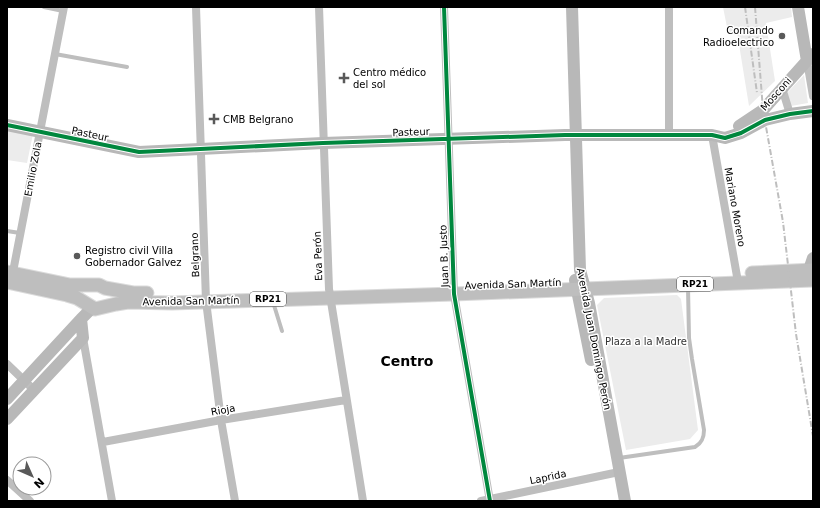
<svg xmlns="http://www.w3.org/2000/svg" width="820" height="508" font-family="'DejaVu Sans',sans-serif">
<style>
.green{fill:#ececec}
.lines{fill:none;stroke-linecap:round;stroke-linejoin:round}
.primary-casing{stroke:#dbdbdb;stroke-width:15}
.lane{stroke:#bebebe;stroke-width:4}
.street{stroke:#bebebe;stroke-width:8}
.secondary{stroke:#b8b8b8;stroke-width:12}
.primary{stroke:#bebebe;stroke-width:13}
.rail{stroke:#bebebe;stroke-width:2;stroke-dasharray:6 2 1 2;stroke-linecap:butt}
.cycleway-casing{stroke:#fff;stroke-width:6}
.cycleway{stroke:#00873e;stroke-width:4}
.poi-dot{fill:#595959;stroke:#fff;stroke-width:1.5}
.labels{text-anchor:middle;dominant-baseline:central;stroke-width:3;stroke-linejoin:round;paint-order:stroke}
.shield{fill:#fff;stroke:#4c4c4c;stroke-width:1}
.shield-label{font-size:9px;font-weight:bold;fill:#000}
.poi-label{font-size:10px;fill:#000;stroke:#fff;text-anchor:start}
.street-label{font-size:10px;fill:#000;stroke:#fff}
.park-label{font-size:10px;fill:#333;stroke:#fff}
.district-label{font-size:14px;font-weight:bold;fill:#000;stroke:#fff}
</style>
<rect width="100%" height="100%" fill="#fff"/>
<!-- green -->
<path class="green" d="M723 7H791L792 17 766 23 775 81 749 106 737 32H728Z
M804 75 808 103 791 106 787 93Z
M7 128 33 134 27 163 7 160Z
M677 295 681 299 698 430 690 439 626 450 597 305 604 298Z"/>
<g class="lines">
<defs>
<path id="primary" d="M7 272 70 285H99L105 288 133 293H147
M752 273 813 270
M7 282 67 295 77 298 95 309 116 304 128 302 172 303 454 294 813 280"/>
</defs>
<!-- primary casing -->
<use href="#primary" class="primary-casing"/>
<!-- lane -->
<path class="lane" d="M44 7 63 11
M55 54 127 67
M7 231 20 233
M273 302 282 331
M619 458 695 447C702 443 704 438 704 430L692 359 689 338 688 287"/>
<!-- street -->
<path class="street" d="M196 7 206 301 221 420 235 501
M319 7 329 289 363 501
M444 7 454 294 490 501
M669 7V135
M807 61 813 96
M782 88 790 114
M712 135 738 282
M12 277 64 7
M83 338 112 501
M7 364 34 390
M103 442 221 420 346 400
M7 480 30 501
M481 501 619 472"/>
<!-- secondary -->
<path class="secondary" d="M572 7 580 270 589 303 625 501
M798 7 807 61
M7 125 139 152 323 143 565 135H712L725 138 741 133 765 120 790 114 813 111
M739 126 763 110 813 54
M809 278V270L813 258
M575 280 591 360
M7 399 81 319
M7 419 83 338 81 319 92 308"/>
<!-- primary -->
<use href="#primary" class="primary"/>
<!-- rail -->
<path class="rail" d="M745 7 757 93
M755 7 763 110 783 222 796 334 813 436"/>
<defs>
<path id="cycleway" d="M444 7 454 294 490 501
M7 125 139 152 323 143 565 135H712L725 138 741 133 765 120 790 114 813 111"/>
</defs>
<!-- cycleway casing -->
<use href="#cycleway" class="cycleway-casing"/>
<!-- cycleway -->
<use href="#cycleway" class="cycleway"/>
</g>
<!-- markers -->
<g class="poi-dot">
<circle cx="782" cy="36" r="4"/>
<path d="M342 72h4v4h4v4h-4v4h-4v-4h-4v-4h4z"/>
<path d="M212 113h4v4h4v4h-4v4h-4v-4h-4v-4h4z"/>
<circle cx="77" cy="256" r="4"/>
</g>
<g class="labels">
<!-- shield labels -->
<g class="shield">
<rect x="677" y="277" width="36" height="14" rx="3"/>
<rect x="250" y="292" width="36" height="14" rx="3"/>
</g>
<g class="shield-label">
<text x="695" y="284">RP21</text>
<text x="268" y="299">RP21</text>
</g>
<!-- poi labels -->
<g class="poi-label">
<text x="774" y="30" text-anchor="end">Comando<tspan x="774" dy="12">Radioelectrico</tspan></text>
<text x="353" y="72">Centro médico<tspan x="353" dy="12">del sol</tspan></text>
<text x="223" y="119">CMB Belgrano</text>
<text x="85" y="250">Registro civil Villa<tspan x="85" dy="12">Gobernador Galvez</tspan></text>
</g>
<!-- street labels -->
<g class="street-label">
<text transform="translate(776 94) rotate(-48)">Mosconi</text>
<text transform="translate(411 132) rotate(-2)">Pasteur</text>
<text transform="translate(90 134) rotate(12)">Pasteur</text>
<text transform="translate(33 169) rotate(-79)">Emilio Zola</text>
<text transform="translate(735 207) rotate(80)">Mariano Moreno</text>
<text transform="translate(195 255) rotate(-92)">Belgrano</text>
<text transform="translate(318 256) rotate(-92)">Eva Perón</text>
<text transform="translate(444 256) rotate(-92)">Juan B. Justo</text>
<text transform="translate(513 284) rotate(-2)">Avenida San Martín</text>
<text transform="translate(191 301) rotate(-1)">Avenida San Martín</text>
<text transform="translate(594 339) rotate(79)">Avenida Juan Domingo Perón</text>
<text transform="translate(223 410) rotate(-10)">Rioja</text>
<text transform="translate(548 477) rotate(-12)">Laprida</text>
</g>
<!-- park labels -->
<g class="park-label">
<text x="646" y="341">Plaza a la Madre</text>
</g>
<!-- district labels -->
<g class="district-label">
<text x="407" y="361">Centro</text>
</g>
</g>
<!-- border -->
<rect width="820" height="508" fill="none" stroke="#000000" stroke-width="16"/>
<!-- north arrow -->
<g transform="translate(32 476) rotate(135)"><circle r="19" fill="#ffffff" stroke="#999999"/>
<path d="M0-3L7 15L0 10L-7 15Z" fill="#595959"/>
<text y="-6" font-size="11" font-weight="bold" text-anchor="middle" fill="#000000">N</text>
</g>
</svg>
